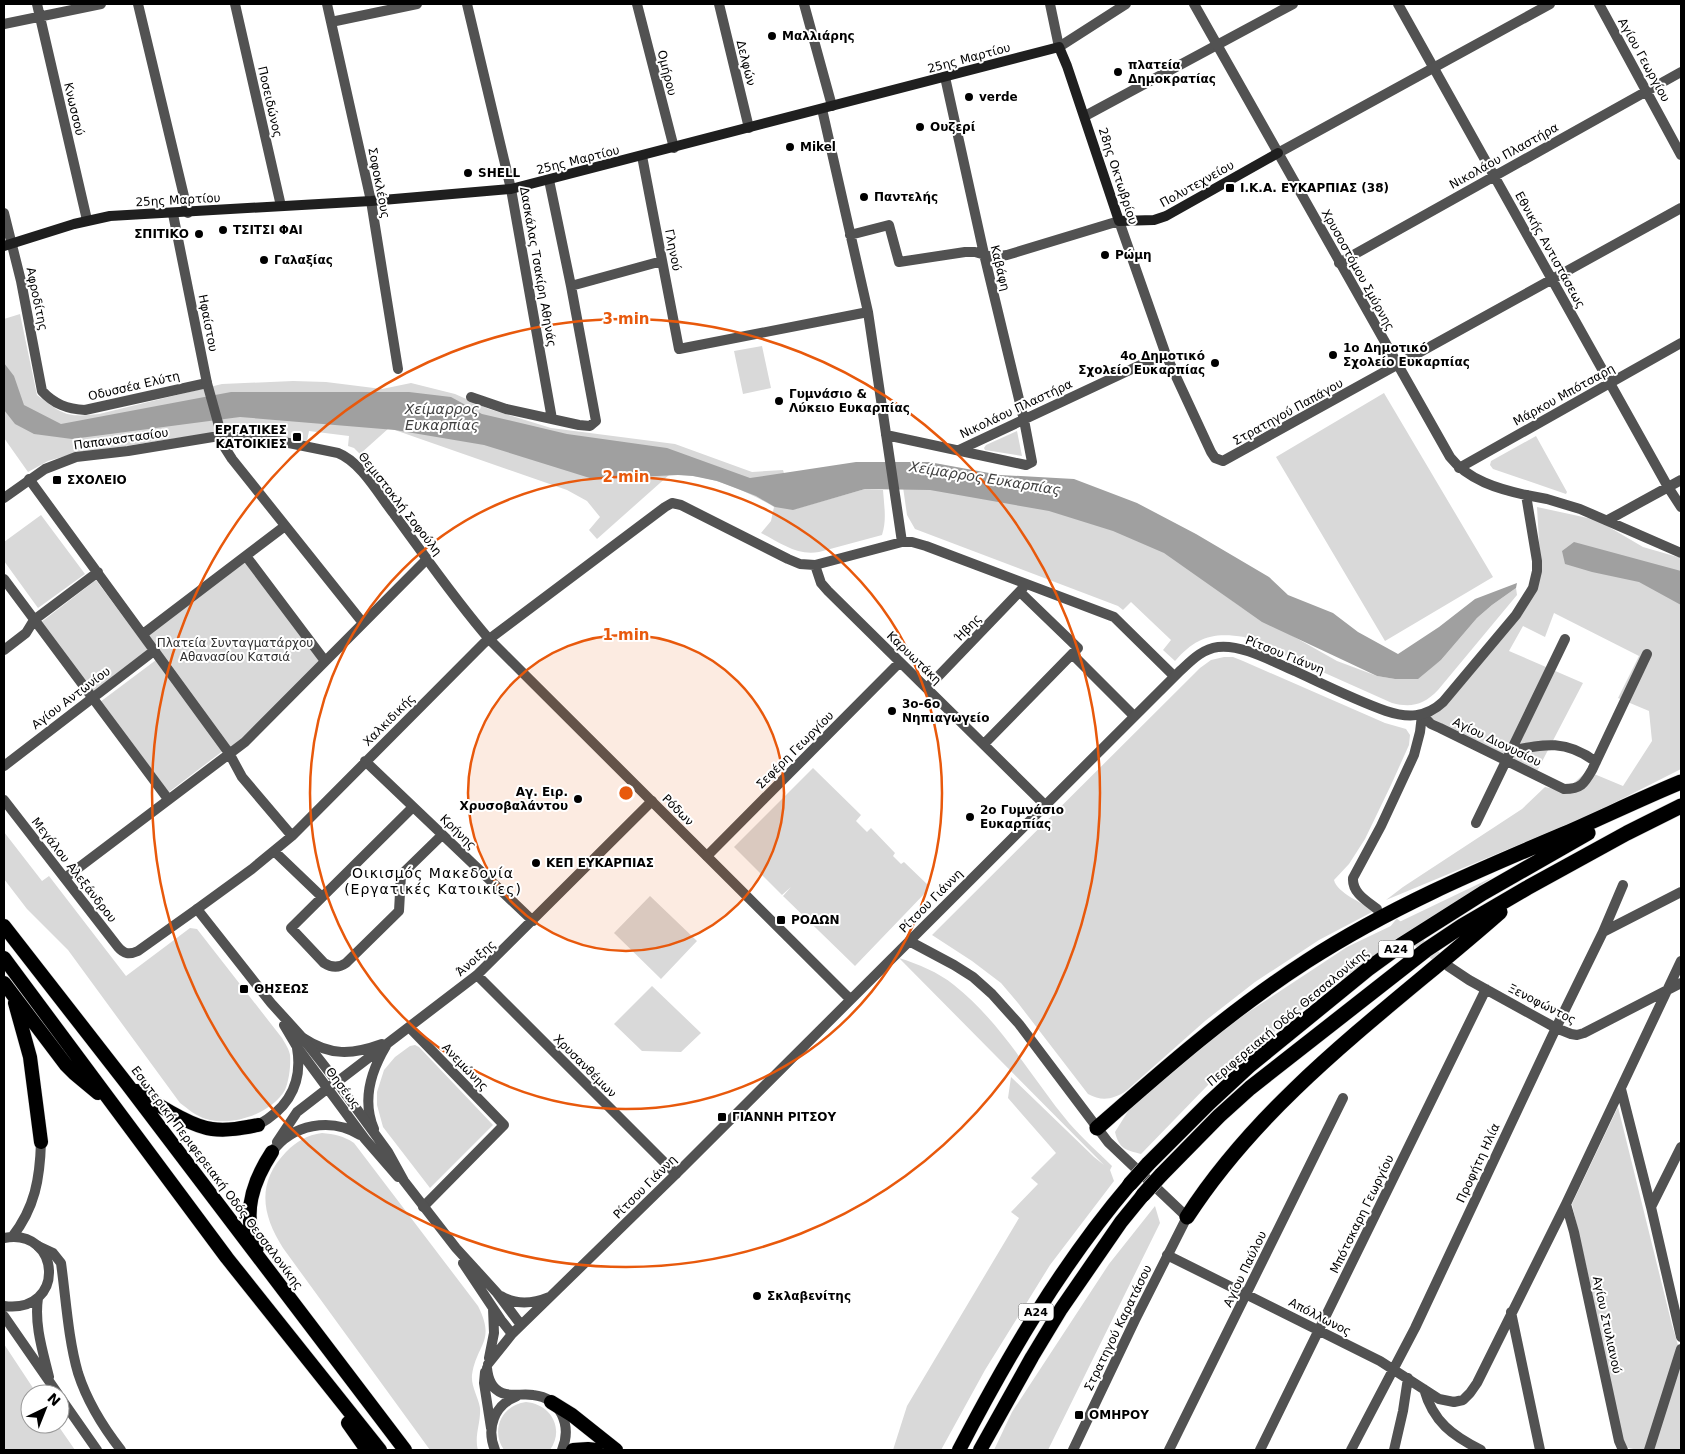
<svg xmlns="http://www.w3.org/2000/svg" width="1685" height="1454" font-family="'DejaVu Sans',sans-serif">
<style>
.green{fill:#d9d9d9}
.water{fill:#a0a0a0}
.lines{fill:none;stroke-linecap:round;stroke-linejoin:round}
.minor-tunnel{stroke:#d9d9d9;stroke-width:10;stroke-dasharray:10 5;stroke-linecap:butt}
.trunk-casing{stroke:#dbdbdb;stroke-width:15}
.motorway-casing{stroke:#dbdbdb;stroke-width:16}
.minor{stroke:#525252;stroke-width:10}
.tertiary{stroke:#525252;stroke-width:10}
.secondary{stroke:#1f1f1f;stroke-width:10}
.trunk{stroke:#000;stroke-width:14}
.motorway{stroke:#000;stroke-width:15}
.motorway-bridge-casing{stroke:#dbdbdb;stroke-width:16;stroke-linecap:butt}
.motorway-bridge{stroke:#000;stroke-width:15}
.ring{fill:none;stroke:#e8590c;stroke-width:2.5}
.poi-dot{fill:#000;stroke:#fff;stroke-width:2}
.labels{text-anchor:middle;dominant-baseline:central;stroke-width:4;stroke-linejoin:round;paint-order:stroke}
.shield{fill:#fff;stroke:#4c4c4c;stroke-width:1}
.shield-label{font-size:11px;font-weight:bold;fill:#000}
.poi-label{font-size:12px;font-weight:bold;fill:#000;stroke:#fff;text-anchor:start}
.street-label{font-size:12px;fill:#000;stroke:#fff}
.park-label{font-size:12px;fill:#303030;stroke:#fff}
.water-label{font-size:14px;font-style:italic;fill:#414141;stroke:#fff}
.neighbourhood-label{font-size:14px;letter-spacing:1px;fill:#000;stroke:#fff}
.centre{fill:#e8590c;stroke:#fff;stroke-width:2.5}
.ring-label{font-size:15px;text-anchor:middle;font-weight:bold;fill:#e8590c;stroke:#fff;stroke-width:4;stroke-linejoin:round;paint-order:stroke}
</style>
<rect width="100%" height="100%" fill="#fff"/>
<!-- green -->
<path class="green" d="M20 314 37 395C63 414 65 418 99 414L222 384 293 381 326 382 382 389 411 383 455 394 489 409 551 428 675 444 752 472 783 470 795 509 865 489 883 490C884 505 887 520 882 535L819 552C797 556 781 543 761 533L771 521 774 507C743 489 706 473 669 475L597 539 589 530 600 517 587 501 567 490 389 428 360 454 354 448 348 446 349 436 309 431 307 441 239 431H225L72 454 48 461 28 472 4 438V319Z
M762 346 771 388 743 394 734 351Z
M1384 393 1493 577 1385 641 1276 457Z
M1017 431 1022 456 985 450 984 448 986 445Z
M1536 436 1567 492 1566 494 1493 469 1490 465 1491 461Z
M901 473 1112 513 1241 607 1337 661 1377 676 1395 679 1425 672 1441 660 1477 618 1492 605 1516 588 1517 595 1438 690C1424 705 1411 708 1392 703L1244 637C1213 632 1196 637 1175 661L1163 650 1171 640 1131 602 1123 610 1118 606 915 529 907 515Z
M1537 507 1597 520 1643 547 1681 558V769L1590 815 1386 900 1403 887 1522 809 1545 787 1565 791 1587 771 1623 786 1652 741 1649 711 1618 698 1639 656 1554 613 1545 637 1523 626 1509 651 1583 683 1535 775 1429 717 1533 590 1540 558Z
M41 515 85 574 38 608 4 561V542Z
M246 556 325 661 229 753 143 634Z
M96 580 148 650 92 692 40 623Z
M1224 657H1233L1243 661 1385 723 1406 729 1410 735 1409 745 1391 785 1365 839 1349 864 1334 880C1337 893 1363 903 1374 911L1319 940 1255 982 1205 1021 1126 1091C1114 1099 1102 1102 1088 1094L1018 1003 1001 983 972 961 932 935 1200 668 1211 660Z
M156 660 224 750 169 792 100 702Z
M813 768 861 815 856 821 867 832 871 828 895 853 893 856 901 864 904 862 929 886 927 888 928 890 855 966 783 896 791 887 782 895 734 847Z
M4 832 42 881 49 876 126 976 190 928 197 929 282 1038C285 1043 289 1049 290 1055 291 1065 289 1081 285 1090 271 1114 232 1127 206 1119 196 1116 188 1109 180 1103L68 950 27 909 4 879Z
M1493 877 1333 985 1209 1084 1141 1154C1126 1150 1119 1149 1115 1132L1130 1108 1215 1034 1347 947Z
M650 896 697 941 661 979 614 933Z
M899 958C918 964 938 972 954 985 1001 1022 1031 1077 1069 1123 1082 1138 1098 1152 1112 1166L1110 1170 1114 1181 1050 1265 985 1370 941 1450H893L907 1406 1019 1218 1011 1212 1038 1184 1031 1178 1056 1153 1008 1098 1011 1077 1094 1157 1104 1165Z
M652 986 701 1033 681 1052 642 1051 614 1024Z
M415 1045 419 1047 493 1125 430 1188 383 1127 377 1105V1092L384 1070 395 1057 410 1046Z
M1618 1107 1672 1325 1681 1355V1450H1638L1624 1447 1589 1279 1572 1204Z
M322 1133C334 1134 344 1136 354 1143L478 1306C496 1342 477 1343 472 1375 471 1387 478 1396 480 1408 481 1423 474 1436 478 1450H430L283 1248C262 1215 256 1183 286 1152 297 1141 307 1135 322 1133Z
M1155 1206 1160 1223 1048 1450H994L1012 1412 1109 1264Z
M4 1344 37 1394H30V1424H57L75 1450H4Z
M526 1402C551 1404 565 1429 550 1450H504C490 1430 502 1405 526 1402Z"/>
<!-- water -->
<path class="water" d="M4 363 14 376 24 405 61 424 231 392H409L451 397 482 414 567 434 667 448 750 478 856 462H929L1000 475 1074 479 1137 503 1196 534 1269 577 1288 595 1333 613 1358 632 1398 654 1439 627 1475 599 1517 583 1516 588 1492 605 1477 618 1441 660 1418 679H1395L1377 676 1262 622 1164 553 1113 531 1049 511 930 490 865 489 793 510 775 507 756 496 738 489 717 481 693 476 678 475 593 479 484 445 395 430 240 417 72 439 34 434 15 424 4 410Z
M1574 542 1681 571V605L1639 582 1592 572 1565 564 1562 551Z"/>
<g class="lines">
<!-- minor-tunnel -->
<path class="minor-tunnel" d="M1382 913 1447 965"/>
<defs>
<path id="trunk" d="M4 926 127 1084 405 1450
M4 958 227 1258 380 1450
M4 983 66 1065 74 1073 98 1093
M15 1003 30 1057 41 1142
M137 1091C156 1104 189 1126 212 1129 228 1131 243 1128 258 1125
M257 1248C241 1214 253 1181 272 1152
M551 1402 572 1415 616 1450
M348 1423 367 1450
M573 1450 588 1449 596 1450
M959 1450C1008 1356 1061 1265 1130 1184
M980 1450 1032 1357 1061 1309 1121 1222 1143 1195"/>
<path id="motorway" d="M1097 1128C1164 1069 1231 1010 1307 961 1389 908 1474 872 1564 834 1603 817 1642 798 1681 782
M1148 1164 1209 1103 1249 1066 1368 969 1401 945 1483 893 1588 833
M1161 1175 1219 1116 1250 1088 1426 950 1462 926 1527 888 1627 833 1681 806
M1187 1217C1267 1093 1391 1008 1500 912"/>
</defs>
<!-- trunk casing -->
<use href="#trunk" class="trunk-casing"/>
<!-- motorway casing -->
<use href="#motorway" class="motorway-casing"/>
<!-- minor -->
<path class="minor" d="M37 4 87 220
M138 4 188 213
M327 4 371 201 398 369
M467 4 511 189 552 419
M637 4 674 148
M719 4 749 128
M804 4 832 106
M1050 4 1059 47 1126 4
M1398 4 1668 487 1681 507
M1599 4 1681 155
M331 22 417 4
M4 24 101 4
M822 109 868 312 902 542
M1085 116 1293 4
M642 156 679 349 868 312
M4 213 21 281 42 391C54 404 67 409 85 410L207 383
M850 235 889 225 899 262 965 252H975L992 257 1007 255 1119 221 1166 355 1211 452 1215 458 1223 461 1681 208
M1339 263 1681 72
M571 286 662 261
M471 397 506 409 579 425 590 426 596 421 571 286 549 180
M886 435 1026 465 1032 462 1024 420 984 254 945 77
M222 437 225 448 232 459 363 623
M959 450 1149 361 1166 355
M1459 468 1681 343
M29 479 229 753 242 777 292 836
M1526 495 1547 499 1580 509 1681 553
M1608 520 1681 480
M246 556 325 661
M815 565 821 583 828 591 1046 806
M4 579 168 799
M143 634 285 526
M4 650 26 633 34 620 98 572
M1072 654 1134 716
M927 688 1023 588
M1422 715 1431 724 1440 728 1564 789C1581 789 1584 784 1592 770L1647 654
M984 744 1078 648 1020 592
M1510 751C1544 744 1566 739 1596 762
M365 761 533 921
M4 766 155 650
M413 807 291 928 324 963C332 968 339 968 346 963L399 911 401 875 442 835
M1476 823 1565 639
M274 851 322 897
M707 856 900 662
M65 878 245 742 427 559
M197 909 252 869 292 836 484 643 665 507 672 503 681 505 788 559 800 564 815 565 902 542H912L926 546 1114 617 1174 676
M1377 909C1367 901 1352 893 1353 878L1381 826 1414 755 1420 732 1422 715
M1603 932 1681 892
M1448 966 1469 980 1556 1028 1571 1034 1577 1035 1584 1033 1681 983
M477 975 676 1174
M409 1027 504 1125 423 1207
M303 1038C330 1056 352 1055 382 1044
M337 1082 477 975 652 801
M1621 1089 1651 1207 1681 1337
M374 1129C362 1101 371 1071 386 1046
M1566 1204 1574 1232 1619 1441 1623 1450
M1651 1207 1681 1147
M38 1246 53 1253 61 1263C66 1299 68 1338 78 1373 87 1401 103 1427 121 1450
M1167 1255 1380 1361 1439 1399 1454 1402 1463 1400 1470 1393 1477 1383 1566 1204 1681 961
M1511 1312 1540 1450
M1424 1389C1433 1422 1453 1436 1481 1450
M1169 1450 1343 1098
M1260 1450 1486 989
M1351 1450 1415 1328 1556 1028 1603 932 1623 885
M1394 1450 1403 1411 1408 1378
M1649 1450 1681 1349"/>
<!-- tertiary -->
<path class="tertiary" d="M235 4 281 206
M1278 153 1550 4
M173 214 207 383 222 437
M4 498 45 469 76 457 128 451 213 437H240L284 442 338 453C361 462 379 495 394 514 425 556 455 600 489 639L850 999
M4 800 118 947C124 954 129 955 138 951L197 909 271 1003 301 1036 337 1082 388 1152 404 1181 456 1248 497 1293 521 1325
M909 941 954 965 973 977 992 994 1019 1024 1108 1142 1187 1217 1135 1320 1073 1450
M284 1025 297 1047 365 1139 398 1177
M258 1125C289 1108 303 1083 297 1048
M277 1142 297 1112 332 1085
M272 1152C292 1124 331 1117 360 1135
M12 1237C35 1208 40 1178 41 1142
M4 1238C61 1227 67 1314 4 1306
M463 1263 501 1320 512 1334
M501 1296C516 1305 532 1304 549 1297
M38 1298C34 1325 43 1352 49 1377
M4 1316 58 1394
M489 1358 494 1333 493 1308
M488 1364 512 1334 676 1174 1180 671C1191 661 1202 649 1218 647 1242 644 1273 662 1295 671 1325 685 1355 700 1386 711 1407 718 1426 718 1443 702L1516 615 1533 588 1537 571V561L1526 495C1498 489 1468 480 1450 457L1194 4
M487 1368C488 1379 492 1389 502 1393 512 1397 523 1393 533 1395 561 1398 572 1426 562 1450
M485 1372 484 1383 491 1428
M60 1397 97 1450
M495 1450C486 1428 494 1405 517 1396"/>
<!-- secondary -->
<path class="secondary" d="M4 246 74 224 110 216 371 201 511 189 1059 47 1067 66 1119 221 1154 220 1166 216 1278 153"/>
<!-- trunk -->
<use href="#trunk" class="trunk"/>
<!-- motorway -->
<use href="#motorway" class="motorway"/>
<defs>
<path id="motorway-bridge" d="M1130 1184 1148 1164
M1143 1195 1161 1175"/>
</defs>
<!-- motorway-bridge casing -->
<use href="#motorway-bridge" class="motorway-bridge-casing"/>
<!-- motorway-bridge -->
<use href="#motorway-bridge" class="motorway-bridge"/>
</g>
<!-- distance rings -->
<circle cx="626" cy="793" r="158" fill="#e8590c" fill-opacity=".12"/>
<g class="ring">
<circle cx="626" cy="793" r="158"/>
<circle cx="626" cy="793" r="316"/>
<circle cx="626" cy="793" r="474"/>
</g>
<!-- markers -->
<g class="poi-dot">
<circle cx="772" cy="36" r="5"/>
<circle cx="1118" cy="72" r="5"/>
<circle cx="969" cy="97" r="5"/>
<circle cx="920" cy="127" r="5"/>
<circle cx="790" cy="147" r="5"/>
<circle cx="468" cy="173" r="5"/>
<rect x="1225" y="183" width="10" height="10" rx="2.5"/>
<circle cx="864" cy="197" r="5"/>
<circle cx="223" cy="230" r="5"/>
<circle cx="199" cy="234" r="5"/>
<circle cx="1105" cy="255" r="5"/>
<circle cx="264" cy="260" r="5"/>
<circle cx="1333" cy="355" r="5"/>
<circle cx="1215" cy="363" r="5"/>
<circle cx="779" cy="401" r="5"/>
<rect x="292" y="432" width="10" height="10" rx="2.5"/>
<rect x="52" y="475" width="10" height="10" rx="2.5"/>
<circle cx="892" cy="711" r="5"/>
<circle cx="578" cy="799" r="5"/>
<circle cx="970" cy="817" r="5"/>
<circle cx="536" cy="863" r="5"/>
<rect x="776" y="915" width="10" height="10" rx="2.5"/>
<rect x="239" y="984" width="10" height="10" rx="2.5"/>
<rect x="717" y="1112" width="10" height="10" rx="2.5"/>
<circle cx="757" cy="1296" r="5"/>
<rect x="1074" y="1410" width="10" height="10" rx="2.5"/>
</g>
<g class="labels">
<!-- shield labels -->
<g class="shield">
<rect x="1378.5" y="940.5" width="35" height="17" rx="4"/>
<rect x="1018.5" y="1303.5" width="35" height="17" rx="4"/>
</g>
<g class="shield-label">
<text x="1396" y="949">Α24</text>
<text x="1036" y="1312">Α24</text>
</g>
<!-- poi labels -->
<g class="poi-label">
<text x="782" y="36">Μαλλιάρης</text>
<text x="1128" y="65">πλατεία<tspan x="1128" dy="14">Δημοκρατίας</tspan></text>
<text x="979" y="97">verde</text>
<text x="930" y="127">Ουζερί</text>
<text x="800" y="147">Mikel</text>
<text x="478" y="173">SHELL</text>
<text x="1240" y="188">Ι.Κ.Α. ΕΥΚΑΡΠΙΑΣ (38)</text>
<text x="874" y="197">Παντελής</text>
<text x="233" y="230">ΤΣΙΤΣΙ ΦΑΙ</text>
<text x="189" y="234" text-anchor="end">ΣΠΙΤΙΚΟ</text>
<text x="1115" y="255">Ρώμη</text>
<text x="274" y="260">Γαλαξίας</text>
<text x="1343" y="348">1ο Δημοτικό<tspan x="1343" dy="14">Σχολείο Ευκαρπίας</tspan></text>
<text x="1205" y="356" text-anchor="end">4ο Δημοτικό<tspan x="1205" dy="14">Σχολείο Ευκαρπίας</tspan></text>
<text x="789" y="394">Γυμνάσιο &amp;<tspan x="789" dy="14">Λύκειο Ευκαρπίας</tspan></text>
<text x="287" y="430" text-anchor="end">ΕΡΓΑΤΙΚΕΣ<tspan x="287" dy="14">ΚΑΤΟΙΚΙΕΣ</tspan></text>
<text x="67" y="480">ΣΧΟΛΕΙΟ</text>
<text x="902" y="704">3ο-6ο<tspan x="902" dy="14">Νηπιαγωγείο</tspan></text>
<text x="568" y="792" text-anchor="end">Αγ. Ειρ.<tspan x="568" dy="14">Χρυσοβαλάντου</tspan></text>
<text x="980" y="810">2ο Γυμνάσιο<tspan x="980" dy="14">Ευκαρπίας</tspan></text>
<text x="546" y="863">ΚΕΠ ΕΥΚΑΡΠΙΑΣ</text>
<text x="791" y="920">ΡΟΔΩΝ</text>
<text x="254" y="989">ΘΗΣΕΩΣ</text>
<text x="732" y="1117">ΓΙΑΝΝΗ ΡΙΤΣΟΥ</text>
<text x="767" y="1296">Σκλαβενίτης</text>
<text x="1089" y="1415">ΟΜΗΡΟΥ</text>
</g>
<!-- street labels -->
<g class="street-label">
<text transform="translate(969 58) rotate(-15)">25ης Μαρτίου</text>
<text transform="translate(1644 60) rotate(61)">Αγίου Γεωργίου</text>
<text transform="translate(746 63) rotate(76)">Δελφών</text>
<text transform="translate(667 73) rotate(76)">Ομήρου</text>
<text transform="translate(270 102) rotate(77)">Ποσειδώνος</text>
<text transform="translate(74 109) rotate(77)">Κνωσσού</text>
<text transform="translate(1504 156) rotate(-29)">Νικολάου Πλαστήρα</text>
<text transform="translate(578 160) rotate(-14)">25ης Μαρτίου</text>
<text transform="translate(1118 176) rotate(72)">28ης Οκτωβρίου</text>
<text transform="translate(379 183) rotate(79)">Σοφοκλέους</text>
<text transform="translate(1197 184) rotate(-29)">Πολυτεχνείου</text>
<text transform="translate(178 200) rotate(-3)">25ης Μαρτίου</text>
<text transform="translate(673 250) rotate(79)">Γληνού</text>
<text transform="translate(1550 250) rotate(61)">Εθνικής Αντιστάσεως</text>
<text transform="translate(538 267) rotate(80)">Δασκάλας Τσακίρη Αθηνάς</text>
<text transform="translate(1000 268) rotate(76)">Καβάφη</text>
<text transform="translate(1358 270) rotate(61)">Χρυσοστόμου Σμύρνης</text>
<text transform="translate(37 299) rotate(78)">Αφροδίτης</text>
<text transform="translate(208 323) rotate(79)">Ηφαίστου</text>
<text transform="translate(134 386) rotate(-13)">Οδυσσέα Ελύτη</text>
<text transform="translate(1564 395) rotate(-29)">Μάρκου Μπότσαρη</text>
<text transform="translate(1016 409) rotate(-25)">Νικολάου Πλαστήρα</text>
<text transform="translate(1288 412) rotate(-29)">Στρατηγού Παπάγου</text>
<text transform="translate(121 439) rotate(-8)">Παπαναστασίου</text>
<text transform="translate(400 504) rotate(52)">Θεμιστοκλή Σοφούλη</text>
<text transform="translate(968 628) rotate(-46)">Ήβης</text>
<text transform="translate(1285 655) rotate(22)">Ρίτσου Γιάννη</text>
<text transform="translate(914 658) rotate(44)">Καρυωτάκη</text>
<text transform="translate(71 698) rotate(-37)">Αγίου Αντωνίου</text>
<text transform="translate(389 720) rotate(-45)">Χαλκιδικής</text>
<text transform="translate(1497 742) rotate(26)">Αγίου Διονυσίου</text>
<text transform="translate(795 750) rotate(-45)">Σεφέρη Γεωργίου</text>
<text transform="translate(678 810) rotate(45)">Ρόδων</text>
<text transform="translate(458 832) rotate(44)">Κρήνης</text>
<text transform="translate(74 870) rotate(52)">Μεγάλου Αλεξάνδρου</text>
<text transform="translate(931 901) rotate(-45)">Ρίτσου Γιάννη</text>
<text transform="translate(476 958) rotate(-41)">Άνοιξης</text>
<text transform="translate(1542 1004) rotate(27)">Ξενοφώντος</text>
<text transform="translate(1288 1017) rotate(-40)">Περιφερειακή Οδός Θεσσαλονίκης</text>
<text transform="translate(585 1066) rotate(45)">Χρυσανθέμων</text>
<text transform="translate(465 1067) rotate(46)">Ανεμώνης</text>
<text transform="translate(343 1088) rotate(53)">Θησέως</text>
<text transform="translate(1478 1163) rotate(-65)">Προφήτη Ηλία</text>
<text transform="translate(217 1178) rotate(53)">Εσωτερική Περιφερειακή Οδός Θεσσαλονίκης</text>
<text transform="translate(645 1187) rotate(-45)">Ρίτσου Γιάννη</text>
<text transform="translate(1362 1214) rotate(-64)">Μπότσκαρη Γεωργίου</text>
<text transform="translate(1245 1269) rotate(-64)">Αγίου Παύλου</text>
<text transform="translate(1320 1317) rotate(27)">Απόλλωνος</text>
<text transform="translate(1607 1325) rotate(78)">Αγίου Στυλιανού</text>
<text transform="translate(1118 1328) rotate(-64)">Στρατηγού Καρατάσου</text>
</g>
<!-- park labels -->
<g class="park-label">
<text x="235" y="643">Πλατεία Συνταγματάρχου<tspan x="235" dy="14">Αθανασίου Κατσιά</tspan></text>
</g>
<!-- water labels -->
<g class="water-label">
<text x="442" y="409">Χείμαρρος<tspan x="442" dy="16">Ευκαρπίας</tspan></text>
<text transform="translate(985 478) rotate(9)">Χείμαρρος Ευκαρπίας</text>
</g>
<!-- neighbourhood labels -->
<g class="neighbourhood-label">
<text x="433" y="873">Οικισμός Μακεδονία<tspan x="433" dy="16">(Εργατικές Κατοικίες)</tspan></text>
</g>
</g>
<circle cx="626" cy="793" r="8" class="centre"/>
<g class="ring-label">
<text x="626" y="324">3 min</text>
<text x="626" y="482">2 min</text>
<text x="626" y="640">1 min</text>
</g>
<!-- border -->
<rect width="1685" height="1454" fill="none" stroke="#000000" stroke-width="10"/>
<!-- north arrow -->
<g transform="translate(45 1409) rotate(43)"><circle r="24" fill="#ffffff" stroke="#999999"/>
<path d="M0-4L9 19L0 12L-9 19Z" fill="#000000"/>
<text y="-8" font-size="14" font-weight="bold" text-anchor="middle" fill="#000000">N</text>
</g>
</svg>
